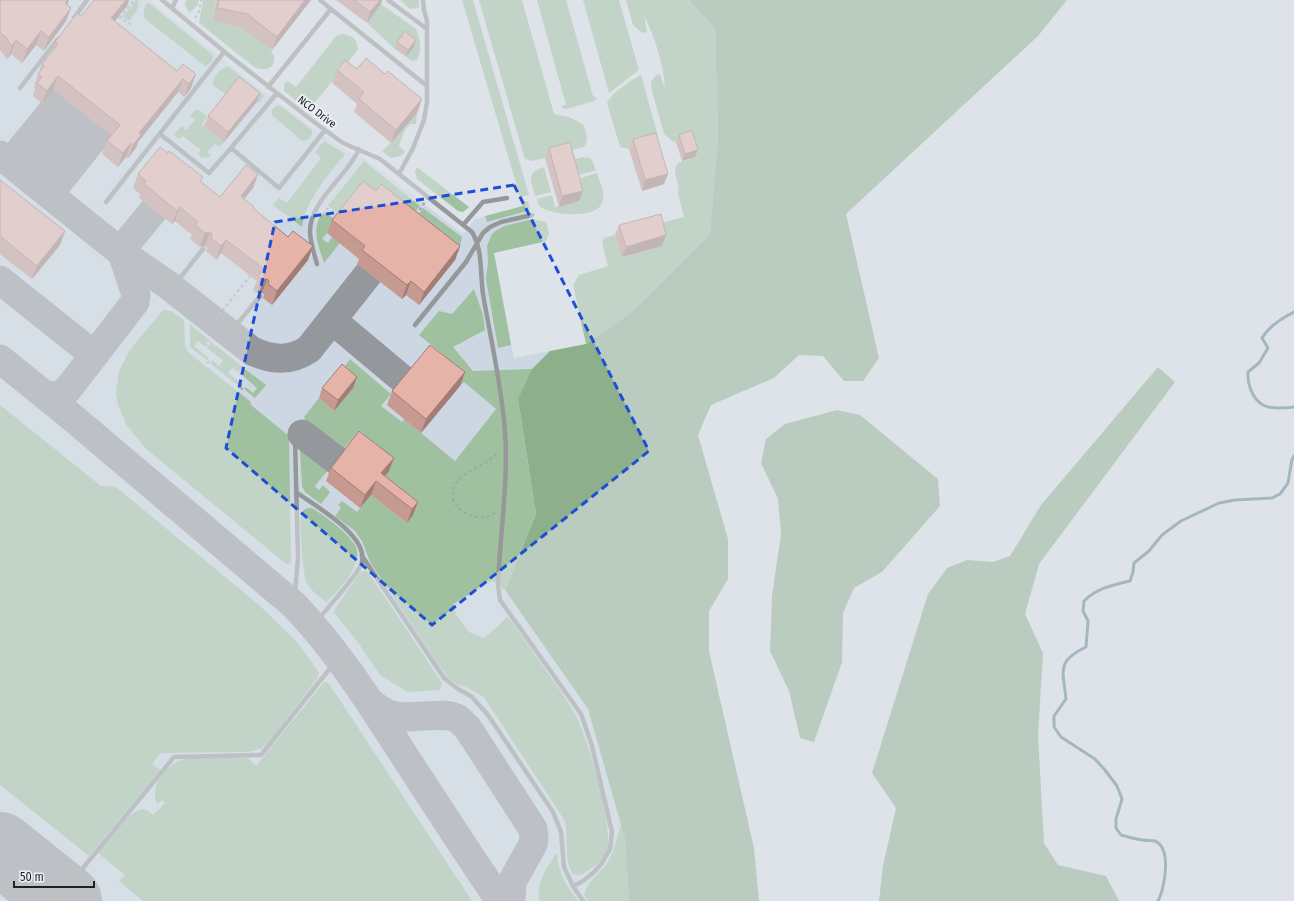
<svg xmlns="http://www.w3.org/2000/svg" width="1294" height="901" font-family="'Fira Sans Condensed',sans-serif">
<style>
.built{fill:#cdd7e3}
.green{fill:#a0c19f}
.forest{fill:#8eaf8c}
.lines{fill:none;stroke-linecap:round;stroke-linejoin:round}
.stream{stroke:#5e8191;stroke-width:3}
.taxiway{stroke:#94989c;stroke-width:29}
.runway{stroke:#94989c;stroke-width:72}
.path{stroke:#a2a6ab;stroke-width:2;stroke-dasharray:3 3;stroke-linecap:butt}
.lane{stroke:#949898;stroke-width:4.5}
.wall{fill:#c69a91}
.shaded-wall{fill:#a17d76}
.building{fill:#e6b3a9;stroke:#a17d76}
.marked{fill:none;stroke:#1d4ed8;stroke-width:3;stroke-dasharray:8 5;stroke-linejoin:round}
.labels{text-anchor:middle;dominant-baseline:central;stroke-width:4;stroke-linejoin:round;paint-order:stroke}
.street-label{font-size:11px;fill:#1e2022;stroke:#ecf0f6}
</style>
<rect width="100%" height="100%" fill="#dee3e9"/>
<!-- built -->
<path class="built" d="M0 0H149L259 88 306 123 341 148 366 159 463 234 475 219 529 205 540 243 494 253 514 358 550 351 532 369 505 590 588 709 625 839 629 901H0Z"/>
<!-- green -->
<path class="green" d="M136 0 139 1 136 12 129 21 123 17Z
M186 0H199L198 5 189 13 185 4Z
M203 0H223L216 2 212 21 243 9 274 55C276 69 265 72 254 67L199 23Z
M400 0H419V8L410 9Z
M462 0H473L529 195 520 197Z
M479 0H522L554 114 569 117 583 124C586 132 590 141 583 147L533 161 526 159 524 156Z
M537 0H566L593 96 597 98 594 101 567 109 562 108 563 105H566Z
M583 0H619L639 70 609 93Z
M626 0H689L715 29 718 134 710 234 633 311 586 344 573 285 579 275 608 266 602 242 604 238 615 235 623 257 662 246 657 224 684 217 678 194 679 189 675 172 676 167 678 163 695 157 690 137 676 142 672 141 664 134 651 87V82L656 75 660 74 665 90C664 64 655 39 644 15L647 32 642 33 633 25Z
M149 3 213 55 212 62 205 66 144 18V11L146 4Z
M381 4 415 28C421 37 422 51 417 60L412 61 406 57 414 47 395 49 367 23Z
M342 34C351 34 360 41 357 51L312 106C303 110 291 96 284 91V83L288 81 296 87 337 35Z
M228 66 264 95 259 103H256L228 96 213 85C214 74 219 70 228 66Z
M641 75 658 136 652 143 629 149 620 147 607 103C612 93 631 80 641 75Z
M279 105 312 130C313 138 309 140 302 141L272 115C271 110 274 107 279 105Z
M195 110H199L207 116 202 124 224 142 220 147 215 144 207 152 211 155 208 158 201 157 198 154 201 150 183 136 179 139 174 135 181 126 186 130 195 120 190 116Z
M417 113 416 124H410L405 130 399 146 405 152 401 156 391 158 382 151 391 143Z
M324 141 345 154C327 177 307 198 302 227L273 205 279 198 287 203 321 158 315 152Z
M583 157 590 158 592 160 596 170 573 177 568 161Z
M364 161 420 206 407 222 341 215 328 206Z
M417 167 469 207 463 212 458 211 417 179 415 172Z
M544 167 551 192 535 196C531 181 525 173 544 167Z
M597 173C600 182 606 194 602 203 596 220 550 215 539 206L537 199 552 195 555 207 579 201 574 180Z
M528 201 530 210 487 222 485 216 523 206 522 202Z
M423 208 462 237 459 251 454 259 411 225Z
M324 211 337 221 322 239 328 243 332 237 340 243 324 263C318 244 310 229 324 211Z
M533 219 546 222 549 233 546 241 494 253 511 345 498 348 486 279 488 261 487 246 492 234 497 230 504 226Z
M474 289 483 315 485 330 453 347 473 371 532 369 518 400 536 514 505 590 492 581 453 604 456 614 469 632 483 638 495 629 507 617 511 621C525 640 538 660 552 679 560 690 568 702 575 714 587 735 616 832 606 853 602 863 590 869 581 875L572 874C564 857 568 839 565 821L484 697 466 687 457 684 449 679 439 666 370 562 362 541 355 531 335 516 341 508 338 505 342 501 357 512 371 495 407 523 413 515 354 445 363 433 359 430 341 453 308 427 304 417 319 398 334 411 353 388 338 375 350 359 391 394 381 406 402 422 404 419 455 461 496 409 464 382 460 386 437 368 445 356 419 335 439 311 452 314Z
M163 310 171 311 184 320 185 347 189 353 251 402V405L289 436 291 559V562L288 565 285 563 145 448 126 424 121 412 118 405 116 393 119 371 129 351Z
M190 324 209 340 204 346 198 341 194 346 209 358 207 360 190 347Z
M211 342 243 367 238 372 232 368 228 373 243 385 241 388 210 363 212 360 219 366 223 360 207 348Z
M245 369 266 385 255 398 244 389 246 387 253 393 257 388 241 374Z
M0 405 101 486 116 487 259 605 298 643 319 673 317 679 271 739 261 749 247 752 161 753 152 764 160 770 89 856 0 785Z
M302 447 329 469 315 486 319 490 323 485 330 492 321 504 305 492 302 486 300 451Z
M308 508H312C325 516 349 533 356 547 358 552 357 561 355 565 350 580 336 591 327 602L324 601C319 596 310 590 307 583 303 577 299 522 301 514 302 511 305 509 308 508Z
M363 571H367L370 575 442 683 441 687 439 690 408 692 380 675 357 641 334 613 335 609 360 572Z
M324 682H327L330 685 472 901H143L119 881 125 875 98 853C108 842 127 811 143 809 147 809 150 813 153 815L165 803 162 800 158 804 155 801C155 796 155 788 157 783 160 776 172 763 179 761 194 755 231 758 248 758L256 766Z
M621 825 625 839 629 901H588L584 895C587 882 598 875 606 865 614 853 617 838 621 825Z
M556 853C559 859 558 864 560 869 563 881 571 891 578 901H540C534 884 548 867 556 853Z"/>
<!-- forest -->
<path class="forest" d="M689 0H1067L1038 36 846 214 879 358 863 381H844L823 356 799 355 774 378 711 405 698 435 728 539V579L709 611V651L754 848 759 901H629L625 839 588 709 505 590 536 514 518 399 532 369 550 351 586 344 633 311 710 234 718 134 715 29Z
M1158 367 1175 382 1039 564 1025 614 1043 653 1038 735 1044 843 1058 865 1106 876 1119 901H879L883 866 896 808 872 773 928 594 947 568 967 560 993 562 1010 556 1041 505Z
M837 410 860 415 938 479 940 506 882 572 854 588 843 613 842 662 814 742 800 738 789 691 770 651 772 596 781 534 778 499 761 463 766 439 785 424Z"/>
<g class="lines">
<!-- stream -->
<path class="stream" d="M1294 312C1282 318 1269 326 1262 338L1268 348 1259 363 1248 372C1247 383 1252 399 1263 405 1270 409 1286 408 1294 407
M1158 901C1165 888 1172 848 1155 841 1151 840 1146 841 1142 840 1135 839 1128 837 1121 835L1116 828V819L1122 799 1117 786 1105 770 1095 759 1061 737 1054 727V716L1066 699C1063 671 1056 661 1086 647L1088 621 1083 611 1084 601C1097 588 1113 585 1130 581L1133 572 1134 563 1149 551 1162 535 1181 521 1219 503 1235 500 1272 498 1280 494 1288 483 1292 459 1294 456"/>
<!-- taxiway -->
<path class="taxiway" d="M0 155 122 253 136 295 135 302 68 389C61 396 55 396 46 396
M10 163 63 98
M30 179 83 113
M49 194 102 128
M120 251 154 210
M122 253 168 285 252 351C272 360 290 362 309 349L369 273
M0 280 94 355
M332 320 406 382
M0 359 67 413 294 605C336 649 368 699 400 749 433 800 466 851 500 901
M302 434 340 463
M371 703C378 708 384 713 392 715 411 721 444 710 458 719 461 721 464 725 467 727L533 829 534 838 533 844 512 882 511 901"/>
<!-- runway -->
<path class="runway" d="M0 848 66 901"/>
<!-- path -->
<path class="path" d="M118 17 132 25
M120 18 134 0
M195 18 199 12 201 0
M438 195 443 188
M326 208 337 216
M416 215 425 202
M215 320 250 276
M205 346 210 341
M207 363 211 359
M240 374 244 368
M241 390 244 386
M495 513C476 526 445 507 454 487 462 470 487 466 498 452"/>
<!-- lane -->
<path class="lane" d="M162 0 232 58 318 125 343 143 380 159 472 232C483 250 480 274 483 294 490 336 500 378 504 421 510 475 500 530 498 585L500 600 581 714 592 746 612 832 610 849 602 863 593 873 583 881 573 886
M320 0 331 9
M388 0 427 29
M172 8 176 0
M74 18 87 0
M268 87 331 9 427 86
M20 88 57 40
M277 93 231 148 279 188 325 130
M160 134 209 173 231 148
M399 174 413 148 424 120 427 102V21L424 10 423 0
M106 202 224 52
M463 225 483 202 507 198
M317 264C314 253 310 242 310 231 310 200 348 176 359 149
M172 288 203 249
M415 325 466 262 483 233 490 227 501 222 532 215
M230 333 260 296
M296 492C315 506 368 535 362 562 361 566 358 570 356 573 343 591 328 608 313 625
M362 556 444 678 458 689 471 696 488 715 553 812 561 832 564 867 573 886 583 901
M294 605 298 558 295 441
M56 901 174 757 261 755 339 657"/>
</g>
<!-- wall -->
<path class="wall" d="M0 0H69L67 5 66 21 44 51 36 45 22 63 11 54 7 59 0 50Z
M94 0H129L127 6 115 21 177 71 183 64 191 88 184 97 178 92 138 142 136 148 128 158 126 157 118 167 102 154 107 141 111 135 53 90 42 104 33 96 35 89 34 87 38 74 42 64 50 54 55 42 81 16Z
M217 0H311L272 50 242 28 212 21Z
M336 0H382L381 4 367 23Z
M397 42 414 47 406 57 395 49Z
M357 69 385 74 422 99 417 113 391 143 354 112 357 104 332 83 337 70Z
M256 103 224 142 204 126 208 116Z
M679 135 695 157 682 161 676 142Z
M633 139 664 184 642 191 629 149Z
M549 148 579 201 559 207 545 158Z
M138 174 201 182 220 197 258 174 253 188 244 199 254 207V209L288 237 313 246 308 260 272 305 263 298 264 295 262 293H257L253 290 257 281 221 253 216 260 206 251 207 248 205 246 200 247 190 239 192 235 175 221 172 224 139 198 140 194 133 188Z
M0 180 65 231 60 245 32 279 0 254Z
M376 191 460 246 455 260 419 305 406 295 402 299 357 264 359 259 327 233 332 220Z
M619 225 662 246 622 257 615 235Z
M465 372 460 386 421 433 387 405 392 391Z
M357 377 353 388 334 411 319 398 322 388Z
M331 468 389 471 385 476 418 502 413 515 407 523 371 495 360 508 326 481Z"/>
<!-- shaded-wall -->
<path class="shaded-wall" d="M68 0H69L65 11V3Z
M126 0H129L127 6 106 32 111 18Z
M305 0H311L272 50 277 37Z
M380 0H382L381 4 367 23 370 12Z
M71 8 66 21 44 51 49 37Z
M41 31 36 45 22 63 27 49Z
M16 40 11 54 7 59 12 46Z
M416 40 414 47 406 57 408 50Z
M196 74 191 88 184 97 189 84Z
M58 76 53 90 42 104 47 91Z
M183 79 178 92 138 142 136 148 128 158 133 145 139 133Z
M260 93 256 103 224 142 228 132Z
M422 99 417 113 391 143 396 130Z
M131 143 126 157 118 167 123 153Z
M698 150 695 157 682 161 685 154Z
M258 174 253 188 236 209 241 196Z
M668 174 664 184 642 191 645 180Z
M583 191 579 201 559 207 562 196Z
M180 207 175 221 172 224 177 211Z
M65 231 60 245 32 279 37 266Z
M210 232 205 246 200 247 205 233Z
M666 235 662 246 622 257 626 247Z
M226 240 221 253 216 260 221 246Z
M313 246 308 260 272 305 277 291Z
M460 246 455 260 419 305 424 292Z
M267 279 262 293H257L262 280Z
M411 281 406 295 402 299 407 285Z
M465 372 460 386 421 433 426 419Z
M357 377 353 388 334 411 338 400Z
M394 458 389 471 379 484 381 473Z
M376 481 371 495 360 508 365 495Z
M418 502 413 515 407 523 412 509Z"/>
<!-- building -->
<path class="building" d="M0 0H68L65 3 71 8 49 37 41 31 27 49 16 40 12 46 5 36 0 33Z
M94 0H126L111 18 177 71 183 64 196 74 189 84 183 79 139 133 141 135 133 145 131 143 123 153 107 141 120 125 58 76 47 91 37 83 42 77 38 74 44 66 42 64 58 44 55 42 77 13 81 16Z
M219 0H305L277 37 247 14 217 8Z
M354 0H380L370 12Z
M405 31 416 40 408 50 397 42Z
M366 58 385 74 388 71 422 99 396 130 359 99 364 92 337 70 345 60 357 69Z
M239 77 260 93 228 132 208 116Z
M692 130 698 150 685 154 679 135Z
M656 133 668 174 645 180 633 139Z
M570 142 583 191 562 196 549 148Z
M160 147 168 153 169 151 203 177 200 181 220 197 246 165 258 174 241 196 254 207 253 208 288 237 293 231 313 246 277 291 268 284 269 281 267 279 262 280 258 276 264 269 226 240 221 246 211 238 212 234 210 232 205 233 195 225 198 222 180 207 177 211 144 184 146 181 138 174Z
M0 180 65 231 37 266 0 236Z
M363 181 376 191 381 184 460 246 424 292 411 281 407 285 362 250 365 246 332 220Z
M661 214 666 235 626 247 619 225Z
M430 345 465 372 426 419 392 391Z
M342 364 357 377 338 400 322 388Z
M359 431 394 458 381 473 418 502 412 509 376 481 365 495 331 468Z"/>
<!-- marked area -->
<path d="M0 0H1294V901H0ZM514 185 649 451 432 625 226 448 275 222Z" fill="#dee3e9" fill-opacity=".55" fill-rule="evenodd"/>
<path class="marked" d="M514 185 649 451 432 625 226 448 275 222Z"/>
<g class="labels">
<!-- street labels -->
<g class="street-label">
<text transform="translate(317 112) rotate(37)">NCO Drive</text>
</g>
</g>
<!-- scale -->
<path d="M14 881v6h80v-6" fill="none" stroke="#1e2022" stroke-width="2"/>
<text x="20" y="881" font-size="12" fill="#1e2022" stroke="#ecf0f6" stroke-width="3" paint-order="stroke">50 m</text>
</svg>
